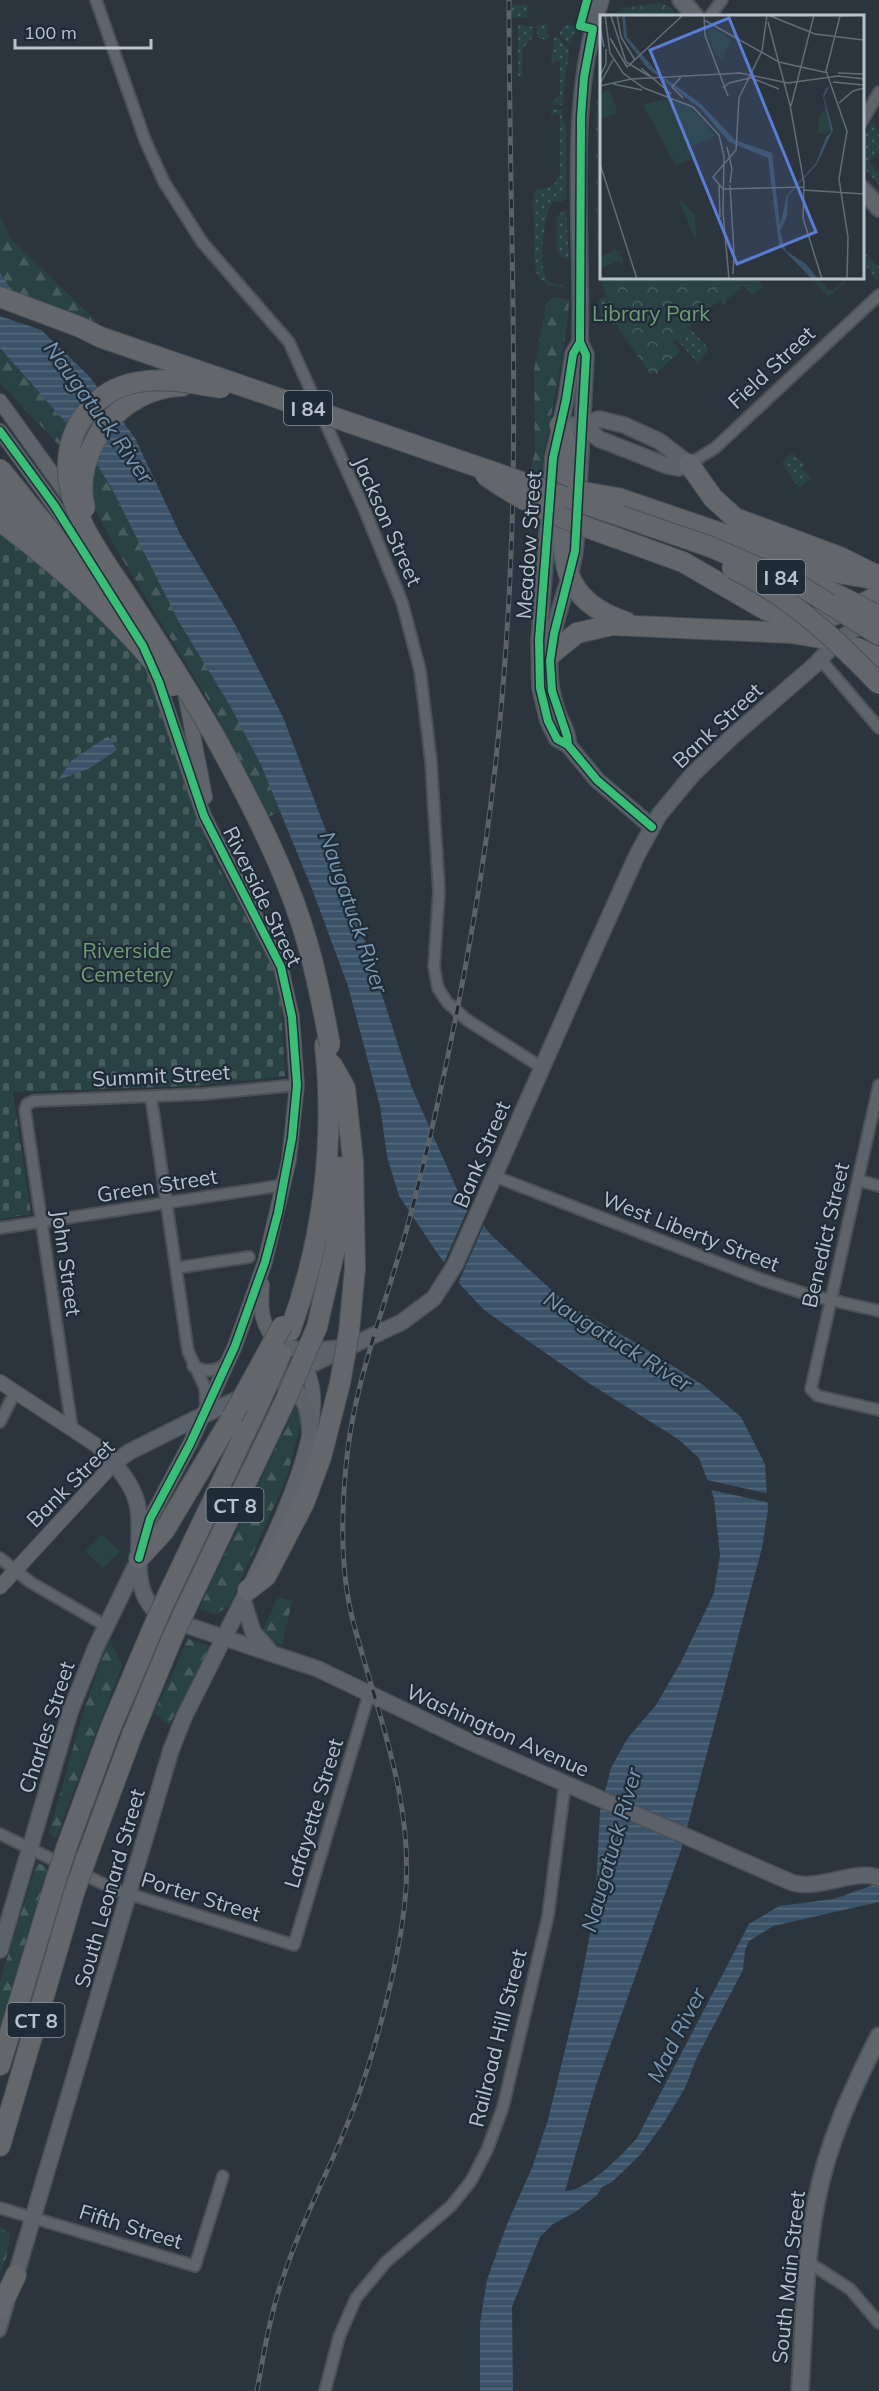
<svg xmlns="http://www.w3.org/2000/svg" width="879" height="2391" font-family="Mulish,sans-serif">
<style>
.grass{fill:url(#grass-dots)}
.forest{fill:url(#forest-firs)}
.cemetery{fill:url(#cemetery-stones)}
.park{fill:url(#park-crowns)}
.pitch{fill:#294243}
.water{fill:url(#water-rules)}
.pier{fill:#2c353d}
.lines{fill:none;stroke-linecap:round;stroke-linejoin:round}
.minor-casing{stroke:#4b5157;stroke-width:14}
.tertiary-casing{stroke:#4b5157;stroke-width:16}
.secondary-casing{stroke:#4b5157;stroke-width:18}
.primary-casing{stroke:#4a5259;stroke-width:20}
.motorway-casing{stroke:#495158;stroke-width:22}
.minor{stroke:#5e646a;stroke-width:10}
.tertiary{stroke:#5e646a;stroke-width:14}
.secondary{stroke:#5c6269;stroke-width:15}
.primary{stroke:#60656b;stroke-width:16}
.motorway{stroke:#63666a;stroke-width:20}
.rail-casing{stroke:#5b6268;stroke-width:5}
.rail{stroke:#1f2c38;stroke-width:3;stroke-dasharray:9;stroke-linecap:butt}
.motorway-bridge-casing{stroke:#495158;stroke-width:22;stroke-linecap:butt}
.motorway-bridge{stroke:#63666a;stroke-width:20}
.cycleway-casing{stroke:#1f2c38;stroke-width:11}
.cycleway{stroke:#3abd76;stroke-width:8}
.labels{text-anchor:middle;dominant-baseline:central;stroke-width:4.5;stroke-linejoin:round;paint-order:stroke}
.shield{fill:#1f2c38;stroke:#8a95a0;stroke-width:1.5}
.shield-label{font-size:20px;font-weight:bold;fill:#b8c2cc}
.park-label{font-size:21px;fill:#6f9e74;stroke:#1f2c38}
.street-label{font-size:21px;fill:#b8c2cc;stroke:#1f2c38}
.water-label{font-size:22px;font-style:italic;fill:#7896af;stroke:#1f2c38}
.inset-road{fill:none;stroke:#646d76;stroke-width:1.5}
.view{fill:#5b7cd3;fill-opacity:0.15;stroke:#5b7cd3;stroke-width:3}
.inset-edge{fill:none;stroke:#b8c2cc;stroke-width:3}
</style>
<defs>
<pattern id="grass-dots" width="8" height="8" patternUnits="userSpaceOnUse" patternTransform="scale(1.5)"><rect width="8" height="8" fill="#294243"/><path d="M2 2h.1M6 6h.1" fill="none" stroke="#465c5d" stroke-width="1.8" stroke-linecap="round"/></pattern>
<pattern id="forest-firs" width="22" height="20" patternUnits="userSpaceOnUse" patternTransform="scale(1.5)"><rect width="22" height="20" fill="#294243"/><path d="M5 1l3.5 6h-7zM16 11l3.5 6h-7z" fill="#465c5d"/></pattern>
<pattern id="cemetery-stones" width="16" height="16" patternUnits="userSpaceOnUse" patternTransform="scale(1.5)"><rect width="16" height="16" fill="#294243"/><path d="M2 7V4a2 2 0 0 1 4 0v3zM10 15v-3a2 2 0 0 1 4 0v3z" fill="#465c5d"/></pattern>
<pattern id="park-crowns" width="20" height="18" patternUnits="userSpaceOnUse" patternTransform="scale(1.5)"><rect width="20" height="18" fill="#294243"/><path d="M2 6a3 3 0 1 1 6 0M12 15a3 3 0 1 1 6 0" fill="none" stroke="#465c5d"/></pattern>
<pattern id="water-rules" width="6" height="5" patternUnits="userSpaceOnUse" patternTransform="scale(1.5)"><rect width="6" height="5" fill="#3b5368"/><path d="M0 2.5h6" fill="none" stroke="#556a7c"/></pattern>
</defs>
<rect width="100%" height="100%" fill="#2c353d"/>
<!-- grass -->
<path class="grass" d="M512 5H527V18H512Z
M548 24 546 32 550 37 547 40 538 38 536 25Z
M567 24 577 27 570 44 559 36 562 27Z
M518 25 533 27V37L523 48 522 76H518Z
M558 37 569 50 562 105 551 104 560 94V63L557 60 551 65 554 38Z
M551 109H562V120L566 124V199L552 203C544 214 537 271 548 281 554 286 565 285 567 288 552 286 540 285 535 268L533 195 537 190 553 186 560 174V116L557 113 551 117Z
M872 122 879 131V153L869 162 879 173V185L863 167V139Z
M566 209 569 259 561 257 557 250V216Z
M863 250 876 266 879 264 877 282 863 261Z
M839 278 846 282 828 297 814 282 818 279 831 292 843 282Z
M606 297 618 325H612L608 318 601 316 598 299Z
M689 328 709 349 698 363 676 339Z
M792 453 805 465 802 468 811 478 799 488 782 463Z"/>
<!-- forest -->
<path class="forest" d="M0 215 10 238 94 319 113 344 20 303 0 274Z
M553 297 569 299C566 358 548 416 542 475L530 471 535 452 534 371 546 303Z
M0 348 84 443 112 489 181 625 229 704 261 765 280 812 268 817 213 708 117 550 61 447 0 383Z
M296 1405 301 1421 287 1477 229 1606 216 1614 199 1609Z
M278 1597 292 1601 282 1646 274 1642 263 1630Z
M109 1639 122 1665 56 1838 49 1833 83 1713Z
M188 1639 210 1646 169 1725 154 1713Z
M37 1862 49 1869 0 2026V1981Z
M0 2227 10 2234 6 2258 0 2273Z"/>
<!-- cemetery -->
<path class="cemetery" d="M0 528 41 552 161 676 204 816 207 846 273 967 281 1001 285 1076 194 1086 13 1092 31 1214 0 1219Z"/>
<!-- park -->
<path class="park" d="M661 3 671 8 678 16H611L623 8Z
M601 56 602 278H756L765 288 762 287 752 295 743 285 723 304 719 300 673 342 680 351 656 374 654 372 651 375 619 329 600 278 597 252 596 111Z"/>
<!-- pitch -->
<path class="pitch" d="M102 1534 120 1551 103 1568 85 1551Z"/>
<!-- water -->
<path class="water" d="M0 273 39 328 89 376 135 438 180 534 236 626 283 717 350 895 412 1088 460 1196 491 1235 567 1304 638 1344 703 1385 741 1417 765 1464 768 1509 762 1548 681 1850 596 2085 565 2191C586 2192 623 2154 637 2138L749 1924 779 1906 834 1899 879 1883V1902L773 1926 749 1941 745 1950 743 1970 697 2057 685 2088 663 2124 641 2154 612 2182 602 2187 597 2195 577 2211 553 2224 540 2237 512 2307 513 2391H480V2323L487 2280 507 2224 532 2168 548 2120 578 1996 595 1908 600 1812 611 1768 627 1739 656 1705 681 1662 714 1593 720 1555 714 1498 699 1458 678 1439 587 1382 484 1310 454 1278 399 1196 387 1156 380 1106 348 986 312 889 261 765 229 704 179 622 112 489 84 443 0 348Z
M108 736 117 750 88 769 58 780 71 761Z"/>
<!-- pier -->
<path class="pier" d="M0 289 20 296 47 332 0 316Z
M470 1204 485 1222 457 1286 442 1267Z
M703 1479 770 1494 771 1503 707 1489Z"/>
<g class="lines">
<defs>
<path id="minor" d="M96 0 145 140 164 182 202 242 289 342 365 511 402 602 420 670 431 761 439 891 434 967 438 988 447 1002 467 1020 541 1067
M710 16 722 0
M862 122 879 92
M689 464 715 448 879 295
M821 660 879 728
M879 1085 811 1389 818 1396 879 1410
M151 1097 188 1351 205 1388 206 1405
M494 1176 763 1280 809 1295 879 1311
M858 1180 879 1186
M0 1228 284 1185
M176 1268 249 1257
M193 1366C206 1373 218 1372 228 1361
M0 1422 15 1392
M72 1429 25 1110 27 1104 34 1101 203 1094 297 1085
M0 1558 30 1582 106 1626
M0 1834 116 1890 294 1945 369 1694
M0 2208 195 2266 223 2176
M808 2262 850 2289 879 2323
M0 2331 8 2305
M325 2391 339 2337 356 2298 386 2262 451 2206 471 2181 487 2150 503 2107 548 1916 565 1784"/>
<path id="tertiary" d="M0 401 69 497
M0 431 54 505 137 634
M185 693 205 797
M262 1285C260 1309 261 1327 279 1344
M0 1382 96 1445 114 1463 0 1587
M143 1544 150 1519 190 1444 235 1346 265 1262 289 1160 297 1085 292 1017 281 967 204 816 154 670
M249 1588C270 1542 344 1403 299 1360"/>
<path id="secondary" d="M580 342 573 354 566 400 553 458 539 640 540 688 548 721 557 739 568 745 597 780 652 827
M560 425H583L599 419 624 425 659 441 689 464 679 468 668 466 599 439 583 425
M869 619 837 641 816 664 734 735 693 774 659 815 637 855 587 966 455 1265 434 1298 402 1322 191 1421 129 1452 114 1463C125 1477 135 1490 138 1508 144 1545 126 1590 162 1617L318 1669 468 1741 793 1883C822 1890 855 1868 879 1878
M568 745C569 732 560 721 557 710 551 693 549 676 550 659 552 618 573 581 576 541L586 355 580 342C583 230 566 107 601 0
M283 1347 310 1351 341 1348
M283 1384C305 1390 309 1411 310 1432
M243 1600 253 1632 269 1650
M0 1950 70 1712 96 1647 138 1561
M16 2275 171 1750 184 1717 248 1590"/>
<path id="primary" d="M681 0 695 16
M862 189 879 208
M800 2391C804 2329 804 2265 816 2203 827 2144 852 2090 879 2036"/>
<path id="motorway" d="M560 425C590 493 518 587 626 622
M104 426C124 403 150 387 182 386
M689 464 713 498 735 518 840 557 874 574
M618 498 838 573 879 580
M614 537 683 562 766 610C811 626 839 618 879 595
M801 579 842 597
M857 648 879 658
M550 655 577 633 612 625 791 633 827 639
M332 1065 345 1088 353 1161 355 1268 349 1332
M317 1327 336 1244 338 1167
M290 1331C324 1238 335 1143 325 1045
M139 1558 164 1531 232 1417
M248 1590 266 1576 304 1503 321 1457 340 1383
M166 1599 257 1408
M186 1608 285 1401
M67 1846 111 1727 153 1628
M87 1856 132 1735 173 1636
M0 2065 55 1883
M0 2146 74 1893
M0 2309 16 2275"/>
</defs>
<!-- minor casing -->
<use href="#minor" class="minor-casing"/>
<!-- tertiary casing -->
<use href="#tertiary" class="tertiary-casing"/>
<!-- secondary casing -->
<use href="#secondary" class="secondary-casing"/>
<!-- primary casing -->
<use href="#primary" class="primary-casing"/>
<!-- motorway casing -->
<use href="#motorway" class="motorway-casing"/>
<!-- minor -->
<use href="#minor" class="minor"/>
<!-- tertiary -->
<use href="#tertiary" class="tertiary"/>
<!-- secondary -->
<use href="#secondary" class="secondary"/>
<!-- primary -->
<use href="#primary" class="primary"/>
<!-- motorway -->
<use href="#motorway" class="motorway"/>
<defs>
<path id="rail" d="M257 2391C264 2351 271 2310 285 2272 304 2214 335 2160 356 2102 377 2045 399 1961 405 1900 415 1804 378 1715 354 1625 340 1574 341 1518 346 1466 353 1382 388 1299 410 1217 436 1119 457 1018 474 918 496 789 508 658 512 527 517 352 509 176 509 0"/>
</defs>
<!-- rail casing -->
<use href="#rail" class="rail-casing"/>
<!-- rail -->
<use href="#rail" class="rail"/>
<defs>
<path id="motorway-bridge" d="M0 297 80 327 100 337 711 547 802 587 879 635
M221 388C194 384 166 377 139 382 95 389 66 427 68 472 70 521 111 569 136 609 163 651 190 693 215 737 248 797 285 868 305 935 316 971 323 1008 330 1045
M0 469 95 587
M485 475C525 504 567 521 614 537
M577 491 618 498
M0 496 44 540
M85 508C77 479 88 450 104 426
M0 521C64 569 124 622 173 686
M732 568C788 595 836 639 879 684
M844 598 879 616
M340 1383 349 1332
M285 1401 317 1327
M257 1408 281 1354
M232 1417 282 1326
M153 1628 166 1599
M173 1636 186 1608
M55 1883 67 1846
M74 1893 87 1856"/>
</defs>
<!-- motorway-bridge casing -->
<use href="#motorway-bridge" class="motorway-bridge-casing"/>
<!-- motorway-bridge -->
<use href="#motorway-bridge" class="motorway-bridge"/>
<defs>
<path id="cycleway" d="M580 342 573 354 566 400 553 458 539 640 540 688 548 721 557 739 568 745 597 780 652 827
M0 431 54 505 143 646 159 682 204 816 281 967 292 1017 297 1085 292 1138 278 1213 265 1262 235 1346 190 1444 150 1519 139 1558
M568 745 567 736 552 691 550 661 554 634 575 551 586 355 580 342 581 117 584 77 593 29 580 26 587 0"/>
</defs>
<!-- cycleway casing -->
<use href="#cycleway" class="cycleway-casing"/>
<!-- cycleway -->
<use href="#cycleway" class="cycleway"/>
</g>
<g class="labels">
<!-- shield labels -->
<g class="shield">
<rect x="284" y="391" width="48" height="34" rx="4.5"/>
<rect x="757" y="560" width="48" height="34" rx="4.5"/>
<rect x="206.5" y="1488" width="57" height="34" rx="4.5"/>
<rect x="7.5" y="2003" width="57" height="34" rx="4.5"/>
</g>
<g class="shield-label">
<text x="308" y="408">I 84</text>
<text x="781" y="577">I 84</text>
<text x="235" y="1505">CT 8</text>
<text x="36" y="2020">CT 8</text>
</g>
<!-- park labels -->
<g class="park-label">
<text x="651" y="313">Library Park</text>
<text x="127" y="950">Riverside<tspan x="127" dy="24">Cemetery</tspan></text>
</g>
<!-- street labels -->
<g class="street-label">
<text transform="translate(771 367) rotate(-43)">Field Street</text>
<text transform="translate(388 521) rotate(66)">Jackson Street</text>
<text transform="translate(528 545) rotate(-86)">Meadow Street</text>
<text transform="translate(717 725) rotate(-43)">Bank Street</text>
<text transform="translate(263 896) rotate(64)">Riverside Street</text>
<text transform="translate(161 1075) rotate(-3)">Summit Street</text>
<text transform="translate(481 1154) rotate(-67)">Bank Street</text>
<text transform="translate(157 1185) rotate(-9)">Green Street</text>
<text transform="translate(691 1231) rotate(21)">West Liberty Street</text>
<text transform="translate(825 1235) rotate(-77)">Benedict Street</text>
<text transform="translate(67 1263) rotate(82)">John Street</text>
<text transform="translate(70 1483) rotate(-45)">Bank Street</text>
<text transform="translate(46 1727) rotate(-72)">Charles Street</text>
<text transform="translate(498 1730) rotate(24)">Washington Avenue</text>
<text transform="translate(313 1813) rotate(-73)">Lafayette Street</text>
<text transform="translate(109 1888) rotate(-74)">South Leonard Street</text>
<text transform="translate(201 1896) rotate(17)">Porter Street</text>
<text transform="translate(497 2038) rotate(-76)">Railroad Hill Street</text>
<text transform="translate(131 2226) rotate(17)">Fifth Street</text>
<text transform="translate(788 2277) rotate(-84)">South Main Street</text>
</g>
<!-- water labels -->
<g class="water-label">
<text transform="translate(99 412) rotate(54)">Naugatuck River</text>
<text transform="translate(354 912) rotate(71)">Naugatuck River</text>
<text transform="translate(618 1341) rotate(32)">Naugatuck River</text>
<text transform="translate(611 1850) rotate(-74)">Naugatuck River</text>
<text transform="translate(676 2035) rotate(-63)">Mad River</text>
</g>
</g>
<!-- overview -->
<g transform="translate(600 15)">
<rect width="264" height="264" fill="#2c353d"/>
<path d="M82 186 95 200 96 226 80 188Z" fill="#294243"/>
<path d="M64 84 89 89 115 121 91 132 97 142 76 151 43 90Z" fill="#294243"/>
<path d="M110 11 131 24 122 45 115 39 106 14ZM9 74 18 98 0 104V79ZM226 93 233 113 226 119 217 117 220 100ZM14 231 17 237 22 236 17 241 23 242 22 251 18 246 0 254V242L14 236Z" fill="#294243"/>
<path d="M22 0H25L27 22 58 58 101 89 135 125 172 138 180 211 187 180 216 148 226 122 231 117 223 81 226 73 229 72 224 82 233 115 217 149 188 181 187 201 180 216 186 236 206 249 218 264H212L179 230 168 143 129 127 101 94 47 53 24 22Z" fill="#3b5368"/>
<path class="inset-road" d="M5 0 10 38 23 58 44 73 93 92 119 120 124 141 123 198 129 264M17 0 21 22 35 45M104 0 105 20 128 81M167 0 162 36 139 83 136 135 113 162 123 174 204 172M168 0 215 19 264 25M11 1 26 47 49 61M104 5 179 47 228 58M168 7 190 90 204 168 203 203 222 264M0 12 4 32M10 23 27 52 83 0M41 53 71 79M238 58 264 59M0 61 6 49V34M81 62 72 72 83 83M149 62 179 74M233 67 264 70M0 69 13 45M13 69 42 75M0 71 31 64 140 58 188 68 238 61 264 64M123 73 129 68 154 62M239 88 253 76 264 73M191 91 214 0M127 132 132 154 130 168M0 149 37 264M119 170 120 202M130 170 134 238M204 175 264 179M133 259 134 238M247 264 248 222 239 164 247 116 226 56 240 1 257 0"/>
<path class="view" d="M129 3 216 217 137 249 50 35Z"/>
<rect width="264" height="264" class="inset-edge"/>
</g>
<!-- scale -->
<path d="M15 39v9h136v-9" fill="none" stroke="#b8c2cc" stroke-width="3"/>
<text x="24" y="39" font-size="18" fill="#b8c2cc" stroke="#1f2c38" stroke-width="4.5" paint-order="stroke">100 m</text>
</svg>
